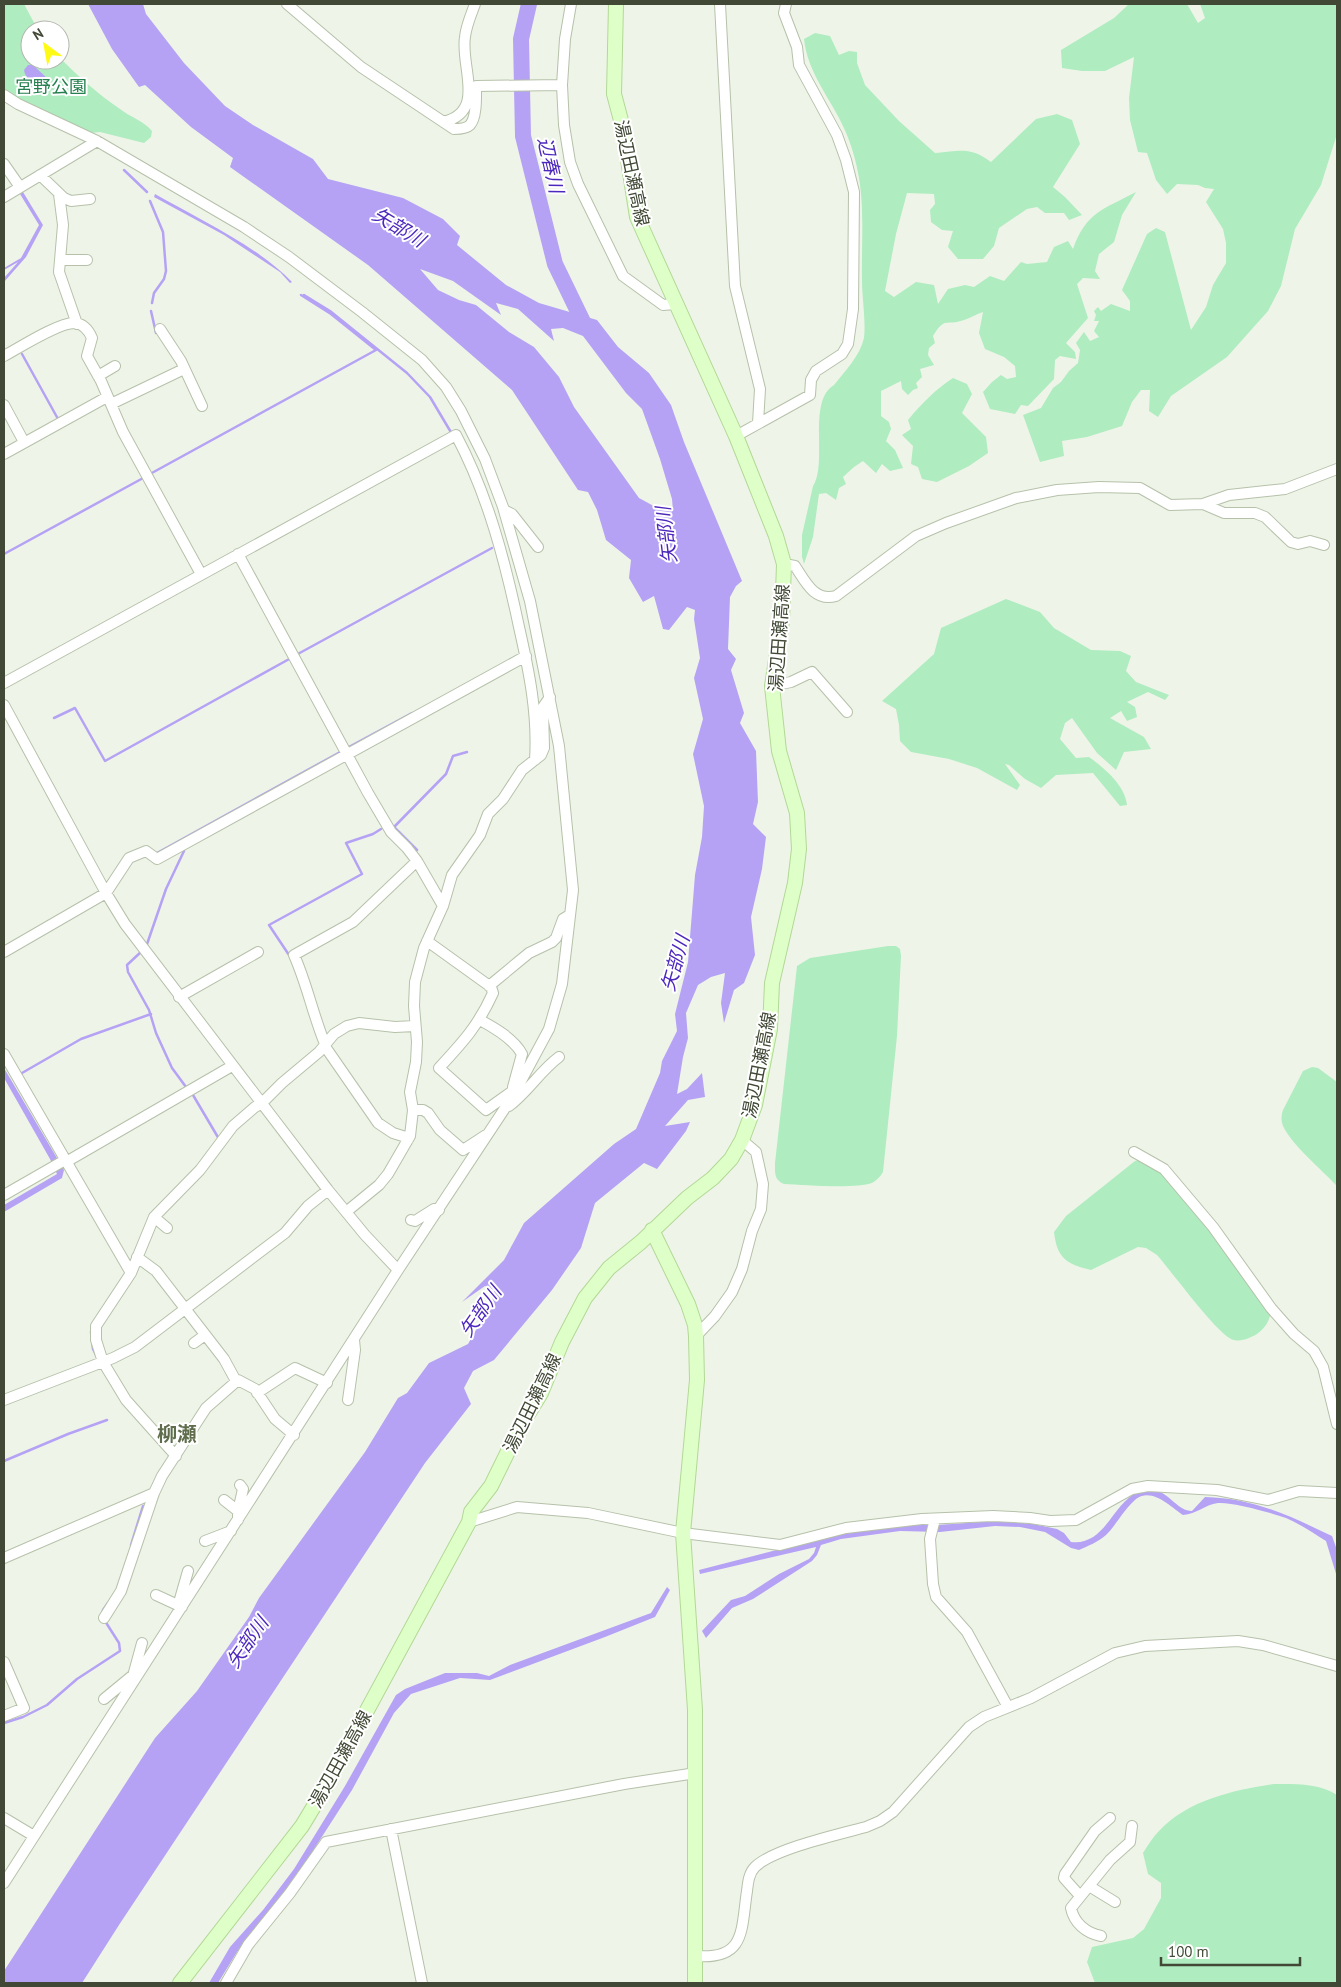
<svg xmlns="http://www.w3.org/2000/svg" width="1341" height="1987" font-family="'PT Sans','Noto Sans JP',sans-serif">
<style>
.green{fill:#afecc0}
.water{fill:#b5a2f5;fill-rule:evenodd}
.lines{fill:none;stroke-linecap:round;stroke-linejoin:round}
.stream{stroke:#b5a2f5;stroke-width:2.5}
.river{stroke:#b5a2f5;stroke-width:16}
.street-casing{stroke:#b6c1aa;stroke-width:12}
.secondary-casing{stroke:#b2d896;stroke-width:16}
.street{stroke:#fff;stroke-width:10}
.secondary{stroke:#dfffc8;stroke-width:14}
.labels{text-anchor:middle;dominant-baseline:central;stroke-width:4;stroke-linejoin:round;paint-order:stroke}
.park-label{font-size:18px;fill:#257f4e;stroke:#fff}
.street-label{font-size:18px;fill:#414936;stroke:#fff}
.water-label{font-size:19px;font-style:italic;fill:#4d28bd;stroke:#fff}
.quarter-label{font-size:20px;font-weight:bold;fill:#5f6d4d;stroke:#fff}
</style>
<rect width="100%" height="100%" fill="#eef5e8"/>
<!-- green -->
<path class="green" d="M4 4H24L38 30H30V60H60V58C79 77 98 94 120 109 130 117 144 121 152 131L151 137 144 143 100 132 90 133 19 101 4 89Z
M1129 4H1187L1198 23 1205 18 1200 4H1337V134L1321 185 1295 229 1281 286 1268 311 1227 357 1171 396 1158 417 1149 411 1150 390H1141L1132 402 1122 426 1087 437 1062 441 1064 456 1040 462 1023 415 1041 408 1053 388 1061 382 1069 371 1078 363 1080 350 1076 343 1084 332 1090 341 1099 337 1094 331 1099 321H1094L1096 315 1094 311 1098 307 1101 311 1111 304 1130 311V301L1122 290 1147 234 1156 228 1165 232 1191 330 1206 307 1213 285 1226 263V243L1223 229 1206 202 1214 189 1205 188 1198 185 1177 184 1167 194 1156 180 1147 153 1138 152 1130 120 1129 98 1134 57 1105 71H1082L1062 68 1061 50 1114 18Z
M815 33 830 36 839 55 849 51 857 52V63L865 85 899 121 935 153C959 151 970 146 991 162L1036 119 1057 114 1072 120 1080 144 1053 187 1065 197 1082 215 1069 220 1064 213H1045L1037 207 1027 209 999 228 994 246 983 259H958L948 247 953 231 942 230 931 222 930 210 935 204 934 194 907 193 896 234 885 291 894 297 916 282 934 285 938 304 948 289 965 285 974 287 990 276 1004 281 1021 262 1027 264 1047 262 1054 247 1068 241 1073 249C1086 212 1104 209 1136 192L1122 215 1114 242 1099 254 1095 271 1100 279 1083 278 1077 284 1088 318 1066 343 1075 352 1076 359 1060 356 1055 360 1054 379 1028 406 1021 405 1015 414 990 409 983 392 992 382 1001 375 1007 379 1016 377 1015 366 1004 357 985 349 979 333 983 312C977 314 970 318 964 320 945 327 946 315 933 336L935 343 929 348 928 355 934 365 920 369 922 377 916 383 918 388 913 390 908 395 902 389 901 381 881 391V416L889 422 891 429 886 441 895 450 903 468 890 471 882 464 876 473 863 461 854 467 843 477 846 484 839 488 836 500 826 493 819 494 813 537 804 564 802 557V535L813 486C828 463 807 401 834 385 845 371 860 356 864 338 866 323 862 297 862 281 861 227 868 188 847 135 834 102 808 76 804 39Z
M953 378 967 384 972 394 962 413 986 437 988 453 969 466 937 482 922 479 918 467 911 464 913 446 902 435 911 429 908 420C922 403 935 390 953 378Z
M1006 599 1040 612 1054 628 1091 650 1120 651 1131 656 1126 671 1136 682 1169 695 1165 700 1148 692 1127 702 1135 707 1137 717 1127 721 1121 711 1110 718 1144 737 1151 749 1124 752 1116 770 1097 753 1072 718 1065 723 1060 739 1076 758 1089 757C1104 768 1125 785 1127 805L1120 806 1093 773 1056 775 1041 788 1025 779 1009 765 1005 764 1020 785 1017 790 977 768 949 759 911 752 900 741 899 725 896 709 882 701 934 654 941 628Z
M888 946H896L900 949 901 956 897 1036 883 1172C880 1177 877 1180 872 1183 856 1189 804 1185 784 1184 774 1180 775 1173 775 1163L797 966 810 958Z
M1312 1067 1318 1068 1337 1082V1186C1322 1170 1291 1144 1283 1126 1281 1121 1281 1116 1283 1110L1303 1071Z
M1143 1159H1158L1271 1312C1269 1322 1265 1328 1257 1334 1250 1338 1240 1343 1231 1339 1214 1330 1172 1272 1157 1255L1146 1248 1138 1247 1091 1270C1066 1264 1057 1258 1054 1232L1066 1216 1135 1161Z
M1274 1784C1295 1784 1319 1783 1337 1795V1983H1095L1087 1962 1092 1947 1133 1938 1144 1929 1161 1898V1883L1148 1874 1143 1853C1148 1845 1153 1837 1159 1831 1188 1800 1234 1790 1274 1784Z"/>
<!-- water -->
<path class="water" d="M88 4H143L146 14 184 63 225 106 253 125 313 159 328 179 403 198 443 219 460 236 457 245 506 285 539 303 597 320 618 347 649 373 671 405 684 442 742 581 736 586 730 597 728 649 736 659 731 670 744 713 740 723 756 751 758 802 753 824 766 837 762 869 751 917 755 955 744 983 734 990 724 1023 721 1003 725 973 711 977 698 985 686 1013 688 1038 683 1057 677 1094 687 1089 702 1073 705 1097 688 1100 665 1126 690 1122 686 1131 657 1169 644 1163 595 1203 581 1248 552 1290 494 1360 473 1371 464 1388 471 1404 425 1463 119 1925 82 1983H4V1971L155 1738 197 1691 249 1617 259 1598 365 1452 398 1398 407 1393 429 1363 468 1344 492 1302 494 1290 485 1286 462 1302 504 1260 524 1223 614 1144 636 1129 660 1073 662 1061 677 1031 675 1014 688 962 695 875 702 837 704 806 693 754 703 719 694 678 700 658 694 619 695 610 687 607 669 630 663 629 654 596 643 602 629 578 631 560 606 540 597 510 588 492 578 490 512 390 368 265 230 167 233 158 191 127 145 85 139 87 112 49ZM420 269 453 281 501 315 496 303 518 309 554 341 551 329 563 328 583 336 626 393 642 409 660 459 672 499 673 511 661 510 639 498 574 407 559 377 534 347 509 332 476 305 459 300 438 290Z
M28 65H33L49 80 48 84 43 86C35 84 25 79 24 70Z
M23 192 43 225 26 257 4 282V278L18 262 4 270V268L21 258 39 225 20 194Z
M155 194C197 218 259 247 292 282L290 283 280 272 224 235 154 197Z
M4 1068 64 1170 62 1178 4 1212V1205L57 1174 50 1159 4 1078Z
M1140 1491C1145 1491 1152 1489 1157 1491 1170 1494 1178 1511 1192 1511L1205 1497C1253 1498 1290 1516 1332 1536L1337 1550V1577L1326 1541C1313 1533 1300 1524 1286 1518 1272 1513 1233 1502 1218 1503 1204 1505 1197 1514 1183 1515 1172 1508 1157 1492 1142 1496 1130 1499 1116 1526 1106 1535 1098 1542 1088 1546 1079 1550L1071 1548 1045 1532 1020 1527 995 1526 940 1532 900 1531 841 1539 821 1545 817 1555 812 1561 753 1599 732 1608 706 1638 702 1631 731 1600 745 1596 779 1574 809 1559 814 1553 816 1547 700 1574 699 1570 842 1533 897 1525H937L996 1521 1033 1524 1057 1529 1064 1533 1071 1542C1106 1546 1112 1502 1140 1491Z
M667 1587 670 1590 655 1617 605 1637 490 1680 460 1678 411 1694 394 1713 352 1790 298 1874 237 1952 218 1983H209L230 1947 263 1910 294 1869 345 1786 396 1695 405 1689 445 1673H477L489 1676 510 1665 651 1613Z"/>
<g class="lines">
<!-- stream -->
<path class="stream" d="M124 170 147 192
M150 201 163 232 166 271 164 279 154 293 152 303
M304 295 330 311 407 373 430 397 452 434
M151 311 156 333 158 332
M22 354 58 419 59 418
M150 474 376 350 331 314 301 295
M4 554 145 477
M296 655 492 548
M54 718 75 708 105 761 291 658
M347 748 412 713
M417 850 395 828V826L446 774 453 756 467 752
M157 853 342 751
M146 947 166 889 184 851 182 849
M142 951 127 965 128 972 149 1010 156 1033 172 1068 186 1087 185 1088
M289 955 269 925 362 874 346 843 373 834 381 829
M22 1073 81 1039 151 1014
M193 1095 219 1139
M91 1332 93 1349 96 1355
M4 1461 68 1434 107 1420
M131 1545 143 1506
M103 1614V1610L108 1603
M4 1723 23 1717 47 1705 77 1679 120 1651 119 1643 105 1621"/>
<!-- river -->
<path class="river" d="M529 4 521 39 523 136 555 264 586 328"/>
<defs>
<path id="street" d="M287 4 361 67 454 129C459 129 466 129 470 125 477 117 476 97 476 86L562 85
M571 4 565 39 562 85 564 125 570 162 578 184 623 276 663 305 675 304
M720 4 735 286 760 389 758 423
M4 95 18 104 97 141 244 227 289 257 362 312 422 360 446 387 461 411 485 459 503 507 530 601 559 746 573 890 562 984 549 1029 513 1096 398 1270 4 1883
M443 122C487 112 460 66 465 37 466 26 471 15 475 4
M4 164 20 187
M40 175 64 198 71 201 90 199
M59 194 63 225 59 272 77 324
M4 197 97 141
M60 260H87
M160 329 181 361 202 406
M4 356C19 348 59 322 75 323 84 324 89 331 92 338L87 356 101 381 123 432 201 574
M98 376 115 366
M111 404 184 369
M4 405 24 442
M736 436 810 395 811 380 816 371 842 354 848 344 853 309 854 192 846 160 837 135 799 65 797 47 784 13 786 4
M4 454 107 397
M1203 504 1224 513H1255L1265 517 1291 542 1298 544 1310 541 1324 545
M504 510 512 514 538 547
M238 554 368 793 391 832 407 848 417 861 443 906
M784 564 795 566C805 581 814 602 836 596L916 536 946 523 1016 498 1057 490 1099 487 1140 488 1170 505 1203 504 1229 495 1285 489 1337 469
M4 683 456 435C488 495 505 561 519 627 529 671 538 714 535 760
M772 686 791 682 812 672 847 712
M4 705 106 893 125 924 328 1190 365 1235 398 1270
M427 941 491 987 493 993C478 1026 463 1042 439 1068L486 1110 514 1090
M4 952 106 893 129 858 146 851 157 859 526 656
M489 986 529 953 552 942 556 938 563 919 568 916
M179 997 258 952
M480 1020C495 1028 514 1039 522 1054L513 1087
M325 1044C313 1015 307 984 294 955L353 922 417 861
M324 1045 378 1123 393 1133 409 1138
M4 1054 131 1273
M509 1106C528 1092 540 1071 559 1057
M413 1110H423L428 1113 440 1130 463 1150 486 1135
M1134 1152 1164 1169 1213 1227 1271 1308 1294 1334 1314 1351 1323 1367 1337 1424
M66 1162 232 1066
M4 1195 65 1160
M346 1212 379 1185 388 1174 410 1136 413 1110 410 1092 416 1062 417 1042 414 1006 415 982 424 948 443 906 452 875 480 835 488 814 503 799 522 770 541 755 544 748 543 707 550 697
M154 1217 167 1228
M411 1220 415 1221 434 1209 439 1210
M137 1257 156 1271 224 1359 236 1381
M696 1336 715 1316 732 1292 742 1269 752 1231 761 1209 763 1184 756 1152 742 1140
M194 1343 205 1335
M257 1393 295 1368 327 1383
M4 1400 113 1358 135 1347 285 1233 308 1206 328 1190
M348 1400 355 1350 354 1340
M176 1456 126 1400 103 1362 96 1340V1326L131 1273 154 1217 200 1170 233 1126 255 1107 261 1104 282 1083 319 1052 334 1034 347 1026 359 1023 395 1027 415 1026
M224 1500 238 1511
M935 1519 930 1539 933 1584 936 1597 967 1632 1008 1707
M238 1520V1511L243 1489 240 1485
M469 1522 517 1507 588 1513 683 1533 780 1545 846 1528 922 1519 993 1516 1030 1518 1050 1521 1076 1520 1132 1489 1148 1486 1217 1490 1268 1500 1299 1491 1337 1493
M205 1541 231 1531
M4 1558 154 1493
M156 1595 182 1607
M178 1606 188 1571
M104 1618 121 1591 154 1493 162 1476 206 1408 238 1380 255 1389 275 1419 294 1435
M4 1662 24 1708 4 1716
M133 1676 142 1643
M104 1699 138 1671
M4 1818 34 1836
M391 1829 422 1983
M1089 1886 1115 1902
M1080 1896 1064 1878 1065 1874 1095 1831 1110 1818
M1101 1936C1086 1933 1074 1923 1071 1908L1110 1860 1130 1842 1132 1826
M696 1956C746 1960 741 1930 747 1891 748 1882 749 1873 755 1867 773 1849 840 1834 866 1827L880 1821 893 1812 969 1727 984 1717 1031 1698 1115 1653 1145 1646 1238 1641 1263 1645 1337 1666
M226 1983 248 1945 290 1893 326 1842 624 1784 696 1773"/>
<path id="secondary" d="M652 1230 688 1304 695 1325 696 1336 697 1380 683 1533 695 1710V1983
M180 1983 302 1826 325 1788 469 1522 471 1512 491 1486 520 1427 541 1393 562 1342 585 1298 609 1268 641 1242 687 1198 713 1178 731 1159 742 1140 755 1105 770 1029 772 983 795 883 799 849 797 813 779 751 772 686 782 621 784 564 776 536 736 436 637 217 623 128 614 94 616 4"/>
</defs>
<!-- street casing -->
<use href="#street" class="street-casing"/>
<!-- secondary casing -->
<use href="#secondary" class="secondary-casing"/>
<!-- street -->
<use href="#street" class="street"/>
<!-- secondary -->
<use href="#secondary" class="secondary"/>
</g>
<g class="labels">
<!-- park labels -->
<g class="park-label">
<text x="51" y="86">宮野公園</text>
</g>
<!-- street labels -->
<g class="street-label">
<text transform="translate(632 173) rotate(78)">湯辺田瀬高線</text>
<text transform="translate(779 638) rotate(-86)">湯辺田瀬高線</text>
<text transform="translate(759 1065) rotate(-79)">湯辺田瀬高線</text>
<text transform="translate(532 1403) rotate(-64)">湯辺田瀬高線</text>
<text transform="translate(340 1759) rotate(-61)">湯辺田瀬高線</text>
</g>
<!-- water labels -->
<g class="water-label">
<text transform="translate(551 165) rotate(77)">辺春川</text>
<text transform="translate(399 227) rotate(31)">矢部川</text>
<text transform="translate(666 535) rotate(-97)">矢部川</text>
<text transform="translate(675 963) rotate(-74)">矢部川</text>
<text transform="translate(480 1311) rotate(-55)">矢部川</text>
<text transform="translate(247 1642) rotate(-55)">矢部川</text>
</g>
<!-- quarter labels -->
<g class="quarter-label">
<text x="177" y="1434">柳瀬</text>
</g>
</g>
<!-- border -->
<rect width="1341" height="1987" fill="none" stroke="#414936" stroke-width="10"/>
<!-- north arrow -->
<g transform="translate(45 45) rotate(328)"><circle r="24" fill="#ffffff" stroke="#b3b6af"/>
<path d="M0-4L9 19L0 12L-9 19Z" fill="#fffa15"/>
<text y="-8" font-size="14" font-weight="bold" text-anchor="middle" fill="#414936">N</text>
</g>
<!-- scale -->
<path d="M1161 1957v8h139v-8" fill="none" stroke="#414936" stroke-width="2.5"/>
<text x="1168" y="1957" font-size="15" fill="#414936" stroke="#ffffff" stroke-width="4" paint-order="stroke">100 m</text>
</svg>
